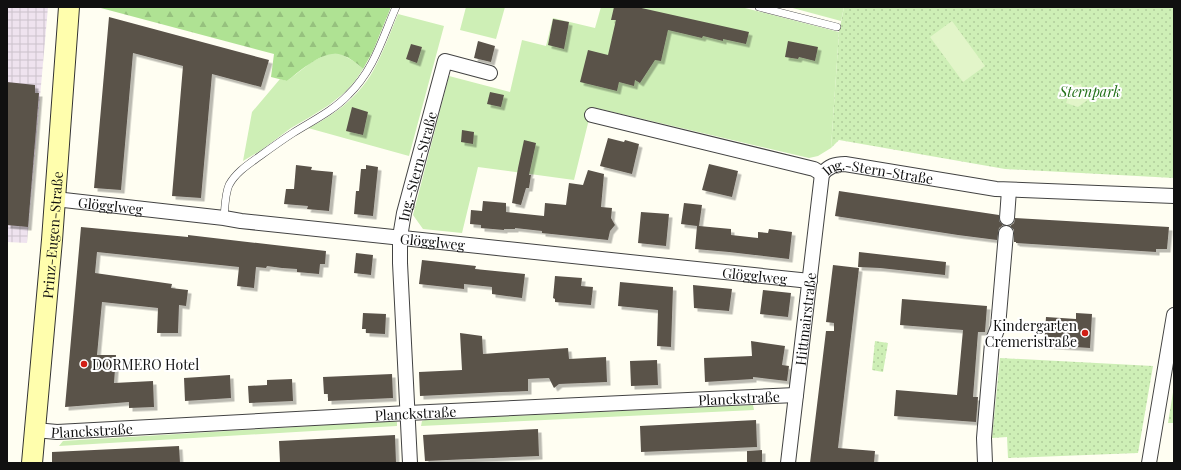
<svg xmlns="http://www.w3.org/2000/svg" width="1181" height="470" font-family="'Playfair Display',serif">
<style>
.industrial{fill:url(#industrial-grid)}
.grass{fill:#ceefb6}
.forest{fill:url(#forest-firs)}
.park{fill:url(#park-dots)}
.pitch{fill:#e2f5c9}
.building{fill:#5a524a;filter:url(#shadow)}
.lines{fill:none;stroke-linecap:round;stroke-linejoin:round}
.lane-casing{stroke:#434343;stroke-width:8}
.street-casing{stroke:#434343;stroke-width:16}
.secondary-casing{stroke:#323232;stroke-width:22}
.lane{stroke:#fff;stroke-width:7}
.street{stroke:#fff;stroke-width:14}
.secondary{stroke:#fffead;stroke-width:20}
.poi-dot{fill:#d11f16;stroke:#fff;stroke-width:1.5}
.labels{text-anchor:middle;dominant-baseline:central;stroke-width:4;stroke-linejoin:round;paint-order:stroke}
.park-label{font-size:14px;font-style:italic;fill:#217017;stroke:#fff}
.street-label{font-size:14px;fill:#101010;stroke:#fff}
.poi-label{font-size:14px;fill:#101010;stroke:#fff;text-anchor:end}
</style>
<defs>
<pattern id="industrial-grid" width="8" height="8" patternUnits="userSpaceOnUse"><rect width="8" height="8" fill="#efe3ef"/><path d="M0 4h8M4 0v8" fill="none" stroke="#ccc2cc"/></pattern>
<pattern id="forest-firs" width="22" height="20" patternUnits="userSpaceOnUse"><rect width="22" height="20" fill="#afe293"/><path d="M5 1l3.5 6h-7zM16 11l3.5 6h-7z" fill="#96c17e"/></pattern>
<pattern id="park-dots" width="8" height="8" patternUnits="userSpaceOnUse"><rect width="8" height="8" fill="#ceefb6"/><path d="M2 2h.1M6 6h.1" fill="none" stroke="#b0cc9b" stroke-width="1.8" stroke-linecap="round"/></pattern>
<filter id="shadow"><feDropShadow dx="3.5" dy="3.5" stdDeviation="0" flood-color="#0004"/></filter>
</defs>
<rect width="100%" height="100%" fill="#fffef2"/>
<!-- industrial -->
<path class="industrial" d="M7 7H48L27 243 7 242Z"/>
<!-- grass -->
<path class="grass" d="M466 7H505L496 39 460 30Z
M601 7H741L839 32 831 148 818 156 809 158 592 107 574 180 478 167 462 233 423 229 413 215 449 76 510 92 522 40 546 46 553 18 595 28Z
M789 7H844L841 21Z
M398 14 444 26 409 156 308 128C334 116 359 96 373 71 383 53 390 33 398 14Z
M330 53 341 54 355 62 363 69 355 81 344 93 329 105 310 117 291 128 260 151 243 161 252 112 280 79 287 81 313 61Z
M753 405 754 410 421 426 422 421 425 420Z
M393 421 397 422V426L59 446 63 441Z"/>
<!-- forest -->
<path class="forest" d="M97 7H391L373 51 363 69C357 63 350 58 342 55 325 48 300 71 287 81L271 77 274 54Z"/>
<!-- park -->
<path class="park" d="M844 7H1174V131L1173 132 1174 178 1005 169 839 140 831 148 839 32Z
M875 341 888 343 883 372 872 370Z
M1000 358 1153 366 1138 453 1008 458 1007 437 992 438Z
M1174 386V423H1168Z"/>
<!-- pitch -->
<path class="pitch" d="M952 21 985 66 963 82 930 37Z
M1081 84 1084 93 1089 99 1078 107 1066 103 1072 86Z"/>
<!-- building -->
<path class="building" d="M614 7H637L749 32 746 44 723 39V41L703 36 702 38 668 30 661 61 655 60 640 83 635 80 634 86 619 82 617 91 580 82 588 50 608 55 616 20H611Z
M109 17 269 60 261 87 212 74 201 198 172 196 183 66 133 53 121 190 94 188Z
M553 19 569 22 564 49 548 45Z
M478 41 495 46 491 62 474 58Z
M788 41 818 47 815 61 799 57 798 59 785 57Z
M411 44 422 47 417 63 406 59Z
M7 82 35 85V93H39L28 227 7 225Z
M490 92 504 95 501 107 487 104Z
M352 107 368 112 363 135 346 131Z
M462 130 474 132 473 144 461 142Z
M608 138 624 142 625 140 639 144 632 174 600 166Z
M524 140 536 143 529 175H531L529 188H526L521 205 512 203 518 168Z
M709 164 738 171 732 197 702 190Z
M296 165 312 167 311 170 333 172 329 211 307 209 308 206 284 204 286 189H294Z
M366 165 378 167 373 216 354 214 356 191H359L361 169H366Z
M588 170 604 174 601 207 612 208 611 218 615 225 610 231 608 240 542 233V231L515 228V229H504V230L481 228V225L470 224 471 210 482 211 483 201 506 203V212L544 216 545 203 566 205 569 183 583 185Z
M839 191 999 215V221L1003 225 999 228 997 240 958 235 835 216Z
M684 203 702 205 699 226 731 229V235L758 238V232L768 233 769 229 792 232 789 259 729 252 695 249 697 226 681 224Z
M641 212 669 214 666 246 638 243Z
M1015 218 1169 227 1167 249H1156V252L1016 243V242H1014V230L1010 226 1014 223Z
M81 227 188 237V235L326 251 325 264H320L319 274 297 272V269L282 268 267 266 266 268 256 267 254 288 237 286 239 267 97 252 95 273 172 284 171 288 188 290 186 306 179 305 178 333H157L158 308 102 302 97 355H116L114 383 153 381 154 407 129 408V402L65 407Z
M859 252 946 262 945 275 880 268 858 267Z
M356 253 373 255 371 275 354 273Z
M422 260 476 266 475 269 525 274 522 298 492 294V287L464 284V289L419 284Z
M833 265 859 268 838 448 875 451 874 463H810L826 331H834V323L826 322Z
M555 276 582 278 581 286 593 287 591 305 555 302V299L553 298Z
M620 282 673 287 671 347 657 346 658 310 618 306Z
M693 285 732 289 729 311 694 308Z
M763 290 791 293 788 317 760 314Z
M902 299 987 306 985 332H978L973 397H978L976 422 894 416 896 390 957 395 963 330 900 325Z
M363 313 386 314 385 334 366 333V329H362Z
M1076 313 1092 314 1090 348 1044 345 1046 317 1076 319Z
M460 333 482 336 483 354 568 348 569 359 606 357 607 382 559 384 554 388 549 378 528 379V391L501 392 420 396 419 372 462 370Z
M751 341 785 346 782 365 789 366 787 381 753 377V379L705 382 704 358 752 356Z
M657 360 658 385 631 386 630 361Z
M392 374 393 398 328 401V394H324L323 377Z
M230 375 231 398 185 401 184 378Z
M292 379 293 401 249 403 248 386 267 385V380Z
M756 420 757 447 641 452 640 426Z
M538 429 539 456 425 461 423 435Z
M395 435 396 463H280L279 441Z
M179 446 180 463H52V452Z
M762 450V463H747V451Z"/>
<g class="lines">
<defs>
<path id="lane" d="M759 7 837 27
M224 218C225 207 225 194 229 185 236 172 249 164 260 156 271 148 282 140 293 133 312 121 333 111 348 95 374 70 382 39 396 7"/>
<g id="street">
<path d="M592 115 814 169 822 174"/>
<path id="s1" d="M822 174C829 166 835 164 845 164L996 189 1174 196"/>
<path id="s2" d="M55 199 224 218 241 221 810 281"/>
<path d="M1007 218 1009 190"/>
<path id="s3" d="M35 430 57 432 408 413 796 395"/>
<path id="s4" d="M410 463 400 263V237L404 213 445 61 490 73"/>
<path id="s5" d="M788 463 822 174"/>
<path d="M985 463 984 438 992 343 998 327 1006 233"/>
<path d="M1149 463 1174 315"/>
</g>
<g id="secondary">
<path id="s6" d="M32 463 52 240 69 7"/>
</g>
</defs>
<!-- lane casing -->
<use href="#lane" class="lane-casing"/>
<!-- street casing -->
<use href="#street" class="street-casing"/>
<!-- secondary casing -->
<use href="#secondary" class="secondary-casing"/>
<!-- lane -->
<use href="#lane" class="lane"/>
<!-- street -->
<use href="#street" class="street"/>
<!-- secondary -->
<use href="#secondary" class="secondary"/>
</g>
<!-- markers -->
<g class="poi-dot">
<circle cx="1085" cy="333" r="4"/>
<circle cx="84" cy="364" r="4"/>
</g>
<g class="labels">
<!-- park labels -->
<g class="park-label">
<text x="1090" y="91">Sternpark</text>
</g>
<!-- street labels -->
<g class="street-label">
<text stroke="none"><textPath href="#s4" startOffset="299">Ing.-Stern-Straße</textPath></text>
<text stroke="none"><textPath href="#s1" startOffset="59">Ing.-Stern-Straße</textPath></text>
<text stroke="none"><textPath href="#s2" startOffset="56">Glögglweg</textPath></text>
<text stroke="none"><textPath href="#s6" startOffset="229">Prinz-Eugen-Straße</textPath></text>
<text stroke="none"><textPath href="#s2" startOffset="380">Glögglweg</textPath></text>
<text stroke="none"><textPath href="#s2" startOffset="704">Glögglweg</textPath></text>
<text stroke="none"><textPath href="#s5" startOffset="145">Hittmairstraße</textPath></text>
<text stroke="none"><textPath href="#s3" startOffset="705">Planckstraße</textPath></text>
<text stroke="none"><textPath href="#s3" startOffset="381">Planckstraße</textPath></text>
<text stroke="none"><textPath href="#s3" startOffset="57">Planckstraße</textPath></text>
</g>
<!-- poi labels -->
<g class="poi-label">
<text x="1077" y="325">Kindergarten<tspan x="1077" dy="16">Cremeristraße</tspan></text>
<text x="92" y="364" text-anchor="start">DORMERO Hotel</text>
</g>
</g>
<!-- border -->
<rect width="1181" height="470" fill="none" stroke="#101010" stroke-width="16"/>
</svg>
